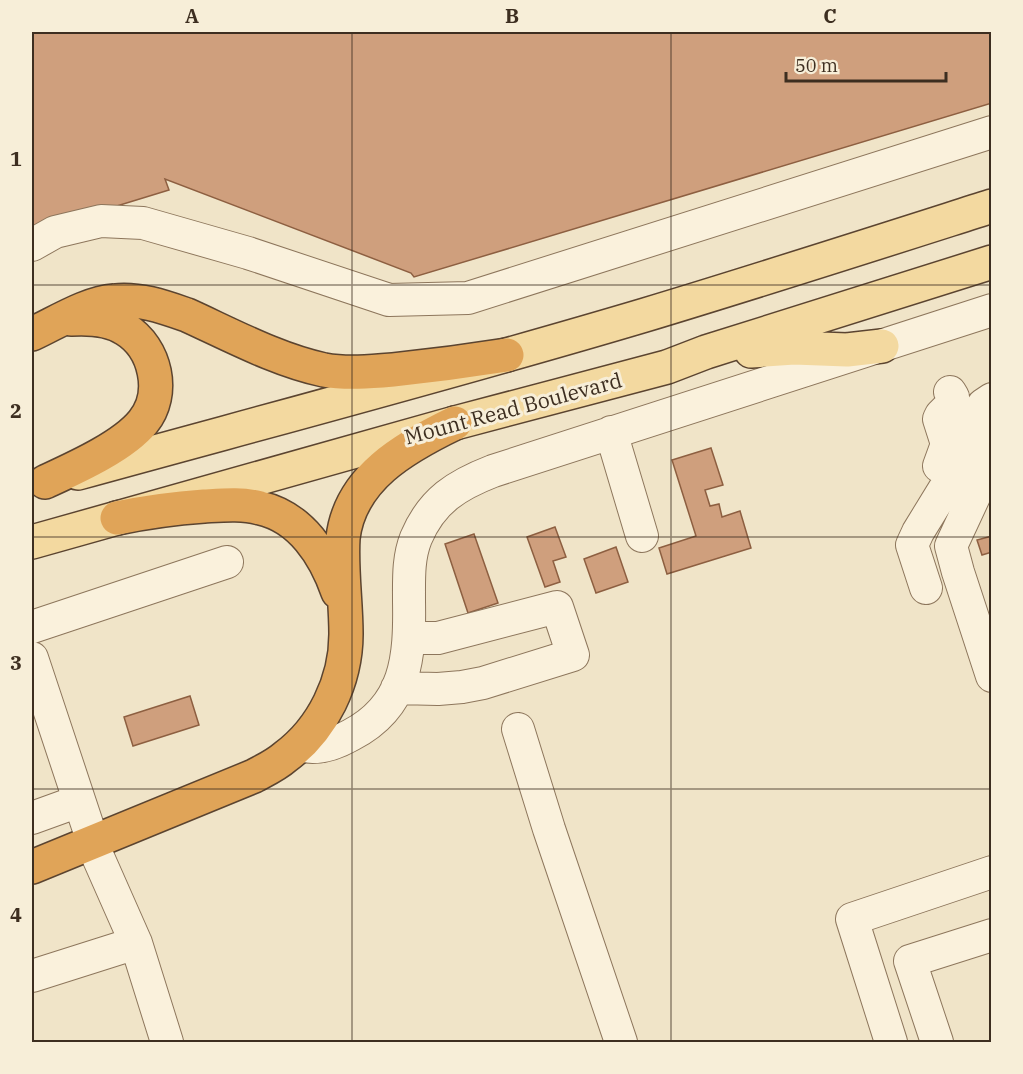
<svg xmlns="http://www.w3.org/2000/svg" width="1023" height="1074" font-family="'IBM Plex Serif',serif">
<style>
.building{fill:#cf9f7d;stroke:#8d5f41;stroke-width:1.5}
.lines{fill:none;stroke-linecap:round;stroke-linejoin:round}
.minor-casing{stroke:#8d765c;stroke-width:34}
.major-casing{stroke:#5b4430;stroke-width:36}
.highway-casing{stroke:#5b4430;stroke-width:36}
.minor{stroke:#faf1dc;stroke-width:32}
.major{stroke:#f3d9a0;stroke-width:33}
.highway{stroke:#e0a458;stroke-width:33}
.grid{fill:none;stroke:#3d2e20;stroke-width:1.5;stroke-opacity:0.55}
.labels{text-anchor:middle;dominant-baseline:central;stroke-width:6;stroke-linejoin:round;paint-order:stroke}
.street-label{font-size:21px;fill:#3d2e20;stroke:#f7eed8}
.neatline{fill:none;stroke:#3d2e20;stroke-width:2}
.grid-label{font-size:20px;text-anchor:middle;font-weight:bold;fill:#3d2e20}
</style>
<rect width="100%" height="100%" fill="#f0e4c8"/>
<!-- building -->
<path class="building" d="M32 32H992V103L414 277 411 273 165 179 169 190 32 232Z
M711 448 723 485 705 490 710 506 719 504 722 517 740 511 751 548 667 574 659 548 696 536 672 460Z
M555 527 566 557 553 561 560 582 545 587 527 537Z
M474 534 498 603 468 613 445 544Z
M992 536V552L982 555 977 540Z
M616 547 628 582 596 593 584 559Z
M190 696 199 725 133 746 124 717Z"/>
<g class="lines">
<defs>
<path id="minor" d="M32 245 55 232 101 221 143 223 248 253 389 300 468 298 992 132
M992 399 983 405 963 444 964 457 974 451 992 418
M611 432 642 536
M992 444 984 459 985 473 951 546 958 572 992 676
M948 469 939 466 947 444 939 419 941 415 952 404 953 397 950 392
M926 588 912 545 918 532 964 457
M32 627 227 562
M32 658 98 857 136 943 167 1042
M397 688 438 689 462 687 483 683 573 655 557 607 438 638H409
M518 729 549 829 621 1042
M299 745C317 751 335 744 351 735 407 706 410 657 409 601 409 579 408 558 416 538 432 500 457 485 493 471L992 310
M32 818 79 801
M32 976 136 943
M891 1042 852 919 992 872
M937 1042 910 961 992 935"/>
<path id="major" d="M751 351 794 348 847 350 882 346
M78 473C267 421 457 371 645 315 761 280 876 243 992 206
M32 542 455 423 667 367 706 352 992 262"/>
<path id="highway" d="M32 334C56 323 87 303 114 301 139 298 164 307 187 315 231 335 277 360 324 370 346 374 370 372 393 370 431 366 469 361 507 355
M45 482C73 469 123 447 143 422 166 394 156 348 125 329 110 319 89 318 71 319
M117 518C146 512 175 508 204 506 222 505 242 503 260 508 301 517 325 555 338 592
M32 867 254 776C265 770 276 765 285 757 323 729 346 681 346 634 346 602 341 570 343 538 350 478 405 447 455 423"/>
</defs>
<!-- minor casing -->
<use href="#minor" class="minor-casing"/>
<!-- major casing -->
<use href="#major" class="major-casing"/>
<!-- highway casing -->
<use href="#highway" class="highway-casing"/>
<!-- minor -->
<use href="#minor" class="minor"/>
<!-- major -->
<use href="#major" class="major"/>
<!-- highway -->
<use href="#highway" class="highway"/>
</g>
<!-- grid -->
<path class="grid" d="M352 32V1042M671 32V1042M32 285H992M32 537H992M32 789H992"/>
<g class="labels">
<!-- street labels -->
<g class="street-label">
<text transform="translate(513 408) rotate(-15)">Mount Read Boulevard</text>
</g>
</g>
<!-- border -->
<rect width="1023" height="1074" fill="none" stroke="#f7eed8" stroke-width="66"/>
<!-- scale -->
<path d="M786 72v9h160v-9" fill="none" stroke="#3d2e20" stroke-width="3"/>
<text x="795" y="72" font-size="18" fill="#3d2e20" stroke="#f7eed8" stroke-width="4.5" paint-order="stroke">50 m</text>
<rect x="33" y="33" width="957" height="1008" class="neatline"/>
<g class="grid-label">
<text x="192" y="23">A</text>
<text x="512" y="23">B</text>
<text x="830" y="23">C</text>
<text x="16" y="166">1</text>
<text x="16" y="418">2</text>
<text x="16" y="670">3</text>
<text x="16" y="922">4</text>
</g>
</svg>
